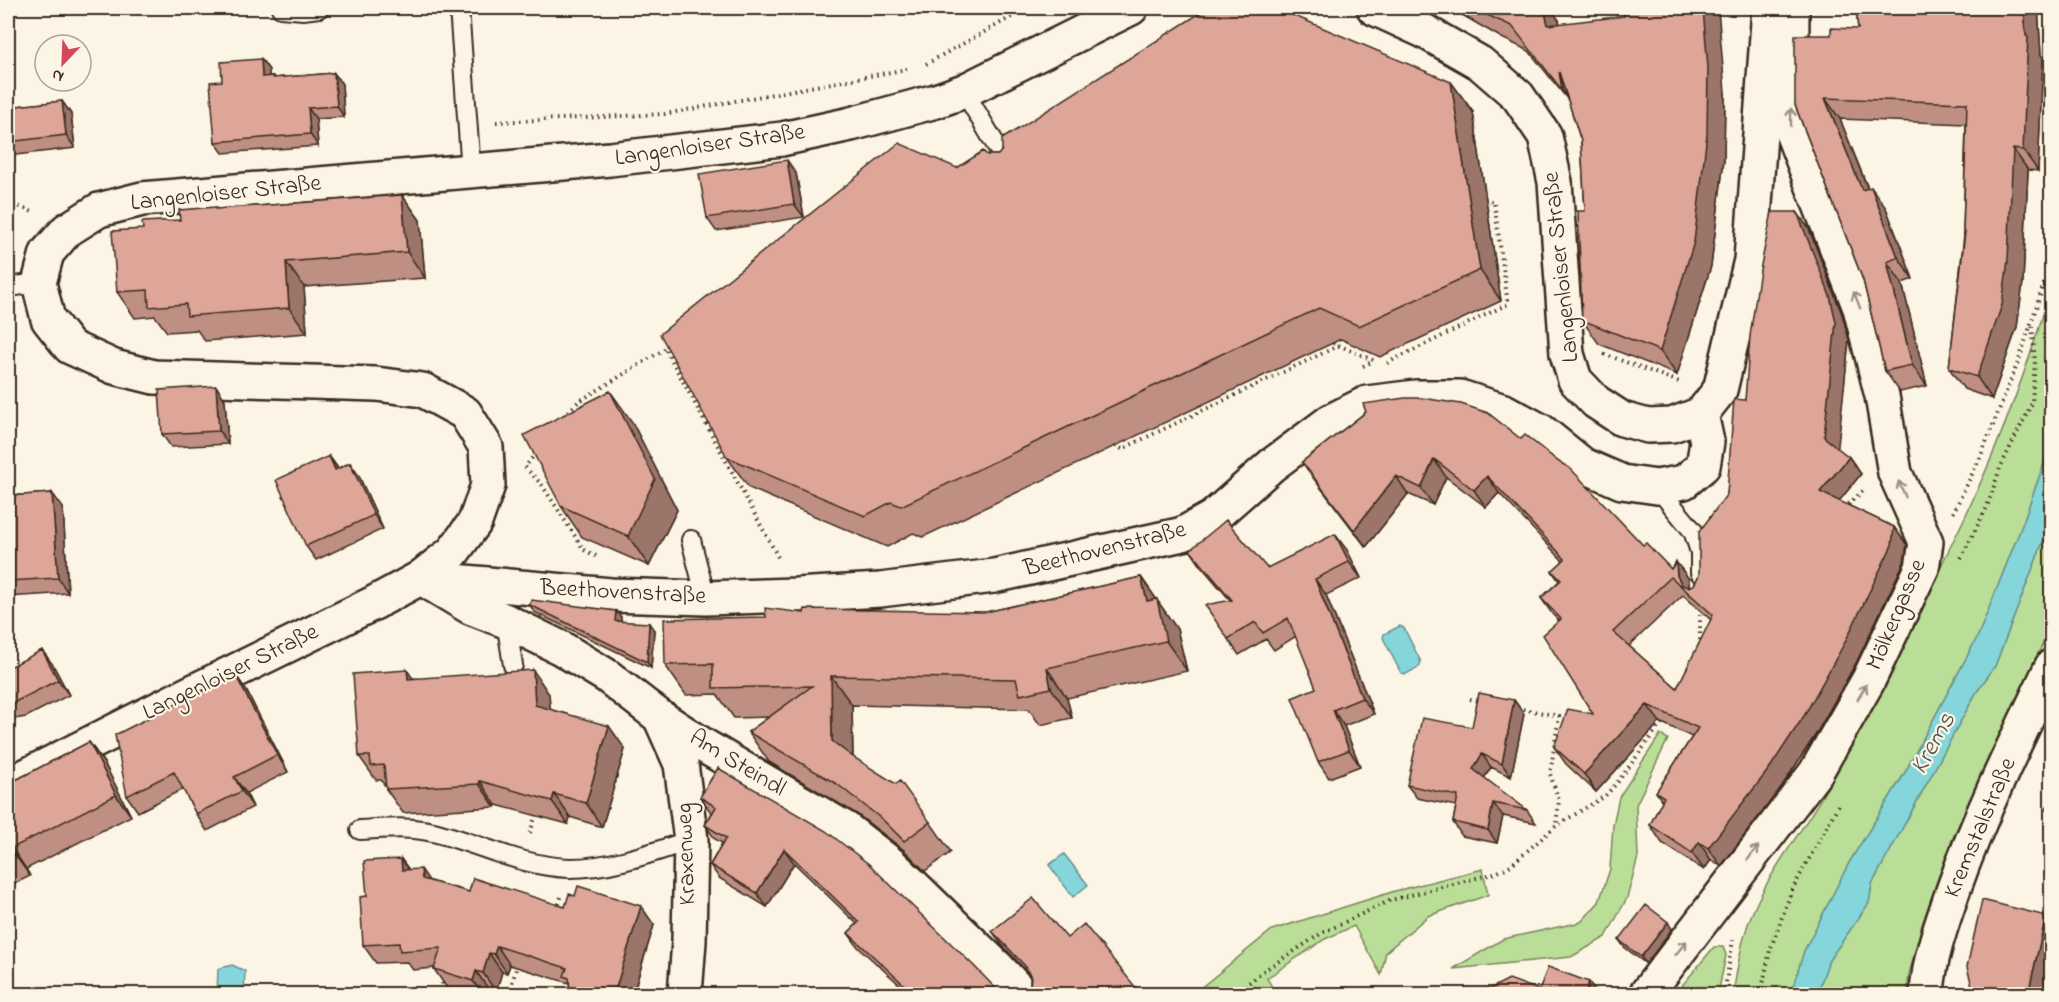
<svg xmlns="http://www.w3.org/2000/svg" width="2059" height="1002" font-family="'Indie Flower',sans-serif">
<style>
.green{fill:#bade98;stroke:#7a845b;stroke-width:1.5}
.water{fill:#84d6db;stroke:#67918f;stroke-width:1.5}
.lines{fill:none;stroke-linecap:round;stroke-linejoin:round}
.service-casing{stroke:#3b2a1e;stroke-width:22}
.minor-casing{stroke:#3b2a1e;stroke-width:38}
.tertiary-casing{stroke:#3b2a1e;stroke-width:38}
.secondary-casing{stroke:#3b2a1e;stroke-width:38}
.path{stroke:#3b2a1e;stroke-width:4;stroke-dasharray:1.5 4.5;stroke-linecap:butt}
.service{stroke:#fcf5e5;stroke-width:18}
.minor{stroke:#fcf5e5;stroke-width:33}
.tertiary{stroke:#fcf5e5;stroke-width:33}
.secondary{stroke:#fcf5e5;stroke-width:33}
.wall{fill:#bf8f83;stroke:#3b2a1e;stroke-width:1.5;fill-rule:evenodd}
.shaded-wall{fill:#9b746a;stroke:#3b2a1e;stroke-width:1.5}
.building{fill:#dea698;stroke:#3b2a1e;stroke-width:1.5;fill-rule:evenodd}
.oneway{stroke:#9c9082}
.labels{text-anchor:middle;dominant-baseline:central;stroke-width:4.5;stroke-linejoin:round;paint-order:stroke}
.street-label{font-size:24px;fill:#3b2a1e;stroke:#fcf5e5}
.water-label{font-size:26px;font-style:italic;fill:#4d554d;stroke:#fcf5e5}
</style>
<rect width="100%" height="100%" fill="#fcf5e5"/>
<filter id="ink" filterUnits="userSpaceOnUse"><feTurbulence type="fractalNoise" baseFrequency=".0167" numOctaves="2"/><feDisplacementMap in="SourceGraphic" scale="12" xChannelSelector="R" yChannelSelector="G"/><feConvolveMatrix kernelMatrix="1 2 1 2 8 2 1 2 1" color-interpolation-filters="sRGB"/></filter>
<g filter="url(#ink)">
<!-- green -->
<path class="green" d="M2051 288V444L2021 528 1978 636 1903 776 1850 861 1804 951 1791 994H1733C1738 965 1742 934 1755 907 1776 860 1811 821 1834 775 1877 690 1922 606 1963 521 1999 446 2028 367 2051 288Z
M2051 521V626L1952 840 1922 925 1909 974 1907 994H1817L1829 960 1869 903 1872 884 1976 693 1995 666Z
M1660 735 1668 739 1636 805 1638 857 1627 898 1606 937 1571 957 1453 969 1503 939 1581 922 1599 902 1610 869 1613 825 1619 797Z
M1483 869 1488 895 1428 916 1386 952 1381 975 1354 926 1325 939 1267 978 1276 994H1193L1272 930 1395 891Z
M1714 947H1723L1726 955 1718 994H1675Z"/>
<!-- water -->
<path class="water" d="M2051 444V521L1995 666 1976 693 1872 884 1869 903 1829 960 1817 994H1791L1804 951 1850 861 1903 776 1978 636 2021 528Z
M1400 626 1404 628 1421 662 1419 667 1406 674 1401 673 1383 638 1384 634Z
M1064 854 1088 885 1073 897 1049 865Z
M232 965 245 971 244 994H217L218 969Z"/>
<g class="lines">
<defs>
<path id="service" d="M281 8 303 10 319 8
M459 8 471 171
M964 91 1012 172
M8 287 39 283
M1657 487 1693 531 1700 552V573
M691 540 706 598
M506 621 513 665
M360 830C384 829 409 826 433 832 478 843 523 867 570 868 612 868 651 853 691 840"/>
<path id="minor" d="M420 578 611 595 706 598 796 595 880 590 994 576 1183 534 1212 518 1272 465 1331 421 1367 403 1416 397H1460L1504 411 1541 431 1583 465 1622 482 1657 487 1684 482 1703 466 1707 442 1701 414
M430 583 470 607 506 621 561 648 607 676 660 717 706 747 846 829 892 865 997 967 1022 994
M660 717 681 764 691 840 689 941 685 994
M1646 994 1816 772 1868 681 1922 568 1926 542 1895 473 1882 396 1860 308 1791 130 1792 8"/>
<path id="tertiary" d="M1374 8 1424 31 1480 63 1518 96 1545 136 1555 182 1567 354 1575 380 1596 402 1622 419 1648 426 1672 425 1701 414 1720 390 1751 260 1769 8
M8 785 178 699 374 603 420 578 453 552 475 522 488 485 486 447 465 413 423 390 376 384 154 377 114 367 70 347 48 319 39 283 47 253 67 230 99 210 142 199 610 159 782 139 851 124 936 101 964 91 1131 8"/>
<path id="secondary" d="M1927 994C1929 958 1942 923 1954 888 1981 812 2017 739 2052 666"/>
</defs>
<!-- service casing -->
<use href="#service" class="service-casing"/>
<!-- minor casing -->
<use href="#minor" class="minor-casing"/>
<!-- tertiary casing -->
<use href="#tertiary" class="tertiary-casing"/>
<!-- secondary casing -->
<use href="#secondary" class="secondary-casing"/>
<!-- path -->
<path class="path" d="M926 64 1028 8
M496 122 665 114 907 69
M8 202 35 213
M1333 343 1373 360
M666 350 779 559
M1604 354 1682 383
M1387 363 1508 304 1494 202 1486 200
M1363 366 1374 361
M564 416 578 402 670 346
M1115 446 1122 449 1340 345
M536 453 525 467 542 485 584 550 596 556
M1844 508 1865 489
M1953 513 1980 458 2020 357 2052 259
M1961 558 1987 507 2000 468 2032 403 2035 362 2032 323
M1700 646V606
M1470 699 1480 701
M1517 708 1559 716 1550 774 1559 800 1556 825
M530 833 537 811
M557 910 562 894
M442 977 443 994
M509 994 516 969 521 966
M564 994 567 988
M1235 994 1262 972 1322 933 1391 900 1496 873 1511 865 1556 826 1605 796 1617 783 1663 721
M1724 994 1733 940
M1761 994 1770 950 1792 890 1839 804"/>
<!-- service -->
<use href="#service" class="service"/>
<!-- minor -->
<use href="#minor" class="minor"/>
<!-- tertiary -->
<use href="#tertiary" class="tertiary"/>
<!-- secondary -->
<use href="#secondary" class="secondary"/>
</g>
<!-- wall -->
<path class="wall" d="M1450 8H1550L1559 20 1560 24 1725 92 1724 159 1711 266 1677 375 1599 344 1582 320 1585 211 1581 141 1568 100 1529 51 1502 38Z
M1856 8H2038L2041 55 2043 57 2038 171 2028 170 2023 282 2017 327 1992 399 1964 389 1949 368 1964 235 1963 233 1966 124 1840 119 1868 188 1886 208 1913 279 1902 283 1927 386 1900 392 1885 371 1863 280 1795 105 1831 35 1858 29Z
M261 59 269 70V76H273L274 78 334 73 342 84 344 117 316 119 318 146 223 153 215 142Z
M1451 82 1473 112 1501 301 1380 357 1341 339 923 537 913 533 887 547 749 488 727 457 957 168 987 155H998Z
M62 101 71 114 75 148 8 156V107Z
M796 173 804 217 716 231 707 218Z
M402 195 420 220 425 278 304 287 307 333 205 341 197 330 167 332 155 316 135 318 117 292 143 229 180 220 216 207 218 209Z
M1797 212 1809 229 1842 314 1849 340 1837 448 1849 457 1861 474 1839 501 1894 527 1907 545 1904 562 1857 661 1816 734 1782 786 1721 866 1711 860 1704 870 1662 843 1650 825 1662 801 1656 792 1692 737 1660 722 1596 792 1566 764 1554 747 1593 714 1559 621 1553 615 1541 598 1559 581 1552 571 1563 561 1499 493 1486 507 1446 477 1433 505 1408 494 1366 547 1314 479 1302 462 1366 412 1643 545 1671 569 1676 562 1689 579V586L1694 585 1699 575 1727 494 1745 400ZM1683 595 1711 620 1677 688 1629 646Z
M216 386 225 400 228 444 171 447 162 434Z
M632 422 677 510 649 566 582 537 561 506Z
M329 456 338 468 350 463 359 476 383 529 316 560 306 546Z
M52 493 63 508 68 593 8 597V496Z
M1190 550 1267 568 1347 550 1361 578 1326 595 1374 714 1344 726 1360 766 1329 778 1318 762 1316 688 1296 636 1274 650 1266 639 1239 655 1228 639 1230 600 1201 566Z
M1141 577 1177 629 1187 671 1067 698 1072 718 1040 725 1029 709 852 705 853 757 930 822 951 852 925 871 904 850 857 814 769 762 748 732 769 717 734 718 717 694 686 695 665 665 766 617 804 613 986 612Z
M530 605 616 611 621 617 620 621 654 630 651 668 534 612Z
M53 665 69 695 26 717 8 720V668Z
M235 674 246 690 288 772 246 793 253 807 207 831 196 814 183 789 138 812 127 796Z
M413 678 549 694 550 709 625 749 602 827 570 817 568 824 496 805 495 807 403 813 386 789V787L381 780H376L359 756Z
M1514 700 1524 714 1511 777 1491 767 1484 778 1527 810 1536 823 1503 816 1497 843 1462 836 1453 822 1456 806 1417 798 1407 785 1472 727Z
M89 742 104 763 131 816 26 869 30 876 8 887V784Z
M718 768 998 993 1001 994H910L858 947 848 933 857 924 794 863 767 907 719 878 710 865 722 843 715 839 705 825 712 813 710 811 700 797Z
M2052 797V818L2046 810Z
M401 859 409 870 430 881 469 892 565 907 654 925 633 994H570L569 983 510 965 507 973 502 972 496 992 489 990 488 994H468L447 988 434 969 435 968 413 970 407 962 376 963 363 945 367 896Z
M1672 929 1646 964 1624 947 1619 940Z
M992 931 1067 938 1030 986V975L1002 945Z"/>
<!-- shaded-wall -->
<path class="shaded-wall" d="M1544 8H1550L1559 20 1565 50 1548 25Z
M1703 8H1718L1725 92 1724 159 1711 266 1677 375 1660 351Z
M2024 8H2038L2041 55 2043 57 2038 171 2023 150 2026 36Z
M261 59 269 70 270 88 262 77Z
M1559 72 1579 114 1562 90Z
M334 73 342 84 344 117 337 106Z
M1451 82 1473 112 1501 301 1480 270Z
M1825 98 1840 119 1877 212 1862 190Z
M62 101 71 114 75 148 66 135Z
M308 108 316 119 318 146 310 134Z
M2013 149 2028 170 2023 282 2017 327 1992 399 1977 377Z
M787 160 796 173 804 217 794 204Z
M1871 187 1886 208 1913 279 1898 257Z
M402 195 420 220 425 278 407 252Z
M1797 212 1809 229 1842 314 1849 340 1837 455 1824 437Z
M286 262 304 287 307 333 289 308Z
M1887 262 1902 283 1927 386 1912 365Z
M216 386 225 400 228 444 219 431Z
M610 391 632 422 677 510 649 566 628 536Z
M329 456 338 469 335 470Z
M1849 457 1861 474 1832 510 1820 492Z
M1434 459 1446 477 1433 505 1421 488Z
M350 463 359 476 383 529 374 515Z
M1396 476 1408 494 1366 547 1354 530Z
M1487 476 1499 493 1486 507 1474 490Z
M52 493 63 508 68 593 58 578Z
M1894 527 1907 545 1904 562 1857 661 1816 734 1782 786 1721 866 1708 848Z
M1335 534 1347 550 1361 578 1349 562Z
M1676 562 1689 579V594L1682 585 1677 576Z
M1141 577 1177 629 1187 671 1166 641 1147 601Z
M1315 579 1326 595 1374 714 1362 698Z
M616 611 621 617 620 627 615 621Z
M649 623 654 630 651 668 647 662Z
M42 650 53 665 69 695 58 680Z
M1047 668 1067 698 1072 718 1051 688Z
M407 670 424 694 408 679Z
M533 670 549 694 552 728 535 705Z
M235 674 246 690 288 772 277 755Z
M831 676 852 705 853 771 832 741Z
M1514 700 1524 714 1511 777 1502 764Z
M1647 705 1660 722 1596 792 1584 774Z
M1333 710 1344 726 1360 766 1349 750Z
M609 726 625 749 602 827 586 803Z
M89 742 104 763 131 816 116 795Z
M1482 754 1491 767 1482 782 1473 769Z
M234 777 246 793 253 807 242 791Z
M480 781 496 805 495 807 479 784Z
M554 794 570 817 568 824 552 801Z
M1493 803 1503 816 1497 843 1488 830Z
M1699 842 1711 860 1704 870 1692 853Z
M12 848 26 869 30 876 15 855Z
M784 849 794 863 767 907 757 893Z
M401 859 415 878 402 870Z
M421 869 434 888 422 879Z
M641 906 654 925 633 994H614Z
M2046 916 2052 923V994H2028Z
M1668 922 1672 929 1646 964 1641 957Z
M497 946 510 965 507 973 494 954Z
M489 953 502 972 496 992 483 973Z
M476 971 489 990 488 994H482L473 981Z
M1589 982 1598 994H1585Z"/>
<!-- building -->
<path class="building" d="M1208 8H1276L1451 82 1480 270 1359 326 1319 308 901 506 891 502 865 516 727 457 660 334 899 143 957 168 983 151 987 155H998L1002 150V139Z
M1474 8H1544L1548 25 1624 16V8H1703L1708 68 1707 134 1694 242 1660 351 1582 320 1578 211H1585L1581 141 1559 72 1562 90 1512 26 1485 14Z
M1856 8H2024L2026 36H2028L2023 150 2013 149 2008 260 2002 305 1977 377 1949 368 1965 232 1963 233 1967 103 1825 98 1862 190 1871 187 1898 257 1887 262 1912 365 1885 371 1863 280 1795 105V35H1831V28L1858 29Z
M261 59 262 77 273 76V78L334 73 337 106 308 108 310 134 215 142 210 82 222 81 221 62Z
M62 101 66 135 8 142V107Z
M787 160 794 204 707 218 699 174Z
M402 195 407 252 286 262 289 308 187 316 186 304 149 307 148 290 117 292 112 231 143 229 142 222 180 220 179 210 216 207V209Z
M1772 212H1797L1830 296 1836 322 1824 437 1849 457 1820 492 1894 527 1892 545 1844 644 1804 716 1769 769 1708 848 1699 842 1692 853 1650 825 1664 797 1656 792 1698 728 1647 705 1584 774 1554 747 1568 709 1593 714 1543 635 1561 619 1541 598 1561 580 1552 571 1565 559 1487 476 1474 490 1434 459 1421 488 1396 476 1354 530 1302 462 1366 412 1363 404 1405 398H1422L1461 404 1488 413 1521 439 1525 435 1559 462 1570 468 1643 545 1646 543 1671 569 1676 562 1677 576 1682 585 1688 587 1694 585 1699 575V532L1727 494 1734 399 1745 400 1750 336 1760 270ZM1671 577 1713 615 1677 688 1613 632Z
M216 386 219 431 162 434 159 390Z
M610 391 655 479 628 536 561 506 524 435Z
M329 456 335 470 350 463 374 515 306 546 276 480Z
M52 493 58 578 8 581V496Z
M1226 520 1267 568 1335 534 1349 562 1315 579 1362 698 1333 710 1349 750 1318 762 1292 698 1316 688 1288 618 1263 633 1255 622 1228 639 1205 605 1232 600 1190 550Z
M1141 577 1147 601 1157 599 1166 641 1047 668 1051 688 1020 695 1016 679 831 676 832 741 850 755 896 784 900 781 930 822 904 841 883 820 837 784 748 732 812 686 713 688V664L665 665 664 619 766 617 765 608 804 613 805 609 986 612Z
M531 600 616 611 615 621 649 623 647 662 530 605Z
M42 650 58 680 15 702 8 703V668Z
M407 670 408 679 533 670 535 705 609 726 586 803 554 794 552 801 480 781 479 784 386 789 384 765 371 766 370 756H359L353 674Z
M235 674 277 755 234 777 242 791 196 814 174 772 127 796 115 735Z
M1479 693 1514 700 1502 764 1482 754 1473 769 1527 810 1493 803 1488 830 1453 822 1458 796 1407 785 1422 718 1472 727Z
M89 742 116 795 12 848 15 855 8 858V784Z
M718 768 826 831 870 865 974 966 1001 994H924L917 987 912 992 848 933 859 922 784 849 757 893 710 865 726 838 705 825 716 807 700 797Z
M2052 797V813L2046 810Z
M401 859 402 870 421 869 422 879 469 892 473 878 565 907 569 894 575 896 578 886 641 906 614 994H570L569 978 564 976 567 968 497 946 494 954 489 953 483 973 476 971 473 981 434 969 441 948 400 951 399 943 363 945 360 897 367 896 364 861Z
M1033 898 1067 938 1084 924 1141 994H1024L1030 986 1031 976 1026 967 992 931Z
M1982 900 2046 916 2028 994H1974L1967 967Z
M1646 905 1668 922 1641 957 1619 940Z
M1548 967 1589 982 1585 994H1480L1509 979 1539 990Z"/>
<!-- one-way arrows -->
<defs><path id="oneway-shaft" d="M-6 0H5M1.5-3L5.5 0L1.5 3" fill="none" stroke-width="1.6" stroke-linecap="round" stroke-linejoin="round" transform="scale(1.5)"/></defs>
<g class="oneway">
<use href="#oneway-shaft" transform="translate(1791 117) rotate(-90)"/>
<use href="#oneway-shaft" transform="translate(1857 300) rotate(-111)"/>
<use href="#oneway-shaft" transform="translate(1902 489) rotate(-114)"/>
<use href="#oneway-shaft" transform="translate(1862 692) rotate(-60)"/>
<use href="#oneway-shaft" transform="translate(1753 853) rotate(-52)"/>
<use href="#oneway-shaft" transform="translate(1681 948) rotate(-52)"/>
</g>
</g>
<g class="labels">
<!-- street labels -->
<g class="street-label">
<text transform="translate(710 146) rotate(-8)">Langenloiser Straße</text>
<text transform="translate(226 194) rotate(-6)">Langenloiser Straße</text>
<text transform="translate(1562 267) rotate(-96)">Langenloiser Straße</text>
<text transform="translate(1105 550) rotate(-14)">Beethovenstraße</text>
<text transform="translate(623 593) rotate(3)">Beethovenstraße</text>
<text transform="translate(1897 615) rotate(-67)">Mölkergasse</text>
<text transform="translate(231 673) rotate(-26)">Langenloiser Straße</text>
<text transform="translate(737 764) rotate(31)">Am Steindl</text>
<text transform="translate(1981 828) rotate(-67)">Kremstalstraße</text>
<text transform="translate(687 854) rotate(-92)">Kraxenweg</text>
</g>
<!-- water labels -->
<g class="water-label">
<text transform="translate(1934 744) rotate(-61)">Krems</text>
</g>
</g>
<!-- margin -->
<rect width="2059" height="1002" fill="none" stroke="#fcf5e5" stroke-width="30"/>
<rect x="15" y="15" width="2029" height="972" fill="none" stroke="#3b2a1e" stroke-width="2" filter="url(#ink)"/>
<!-- north arrow -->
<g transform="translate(63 63) rotate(203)"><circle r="28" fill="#fcf5e5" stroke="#afa495" stroke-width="1.5"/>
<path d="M0-4.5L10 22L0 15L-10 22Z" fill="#d1495b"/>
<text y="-9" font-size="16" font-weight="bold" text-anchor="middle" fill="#3b2a1e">N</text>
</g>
</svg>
